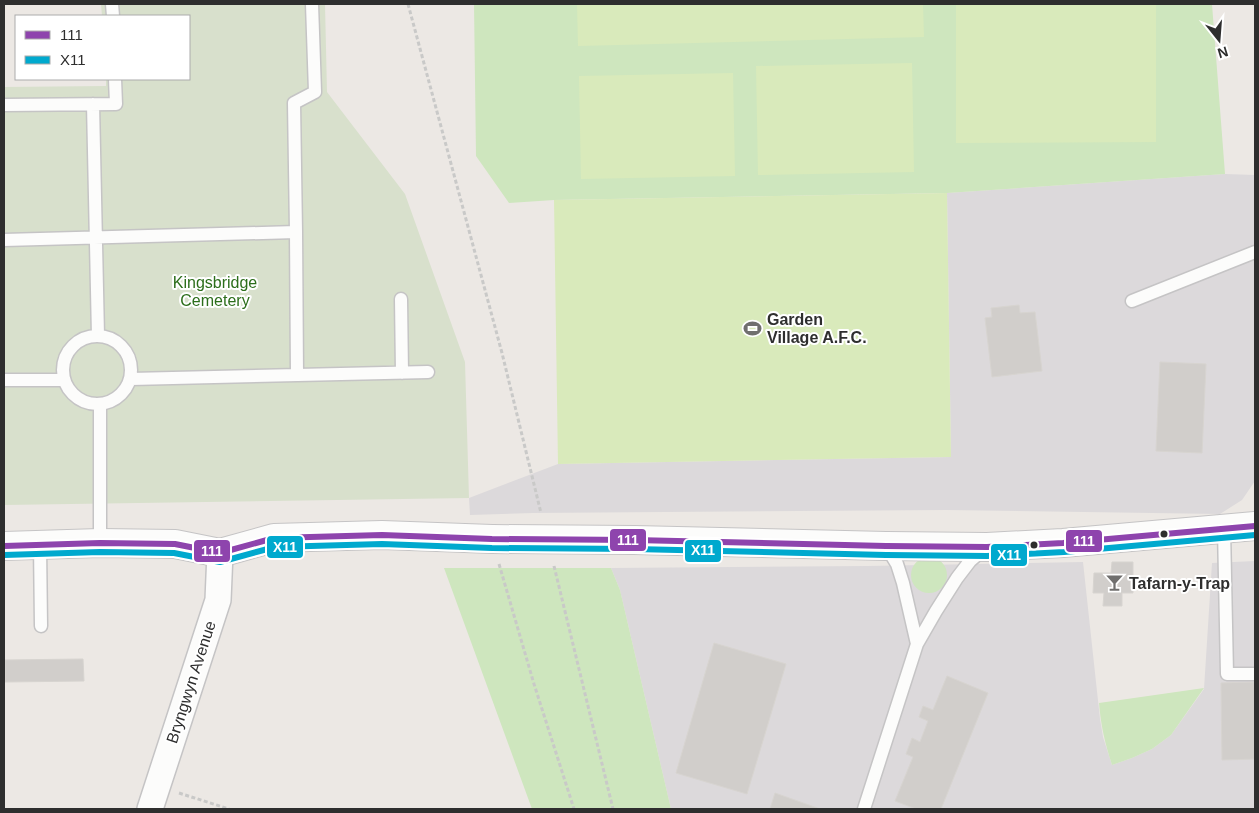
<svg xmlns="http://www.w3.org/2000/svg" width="1259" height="813" font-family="Helvetica,sans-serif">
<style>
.industrial{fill:#dcd9db}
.green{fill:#cee6be}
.cemetery{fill:#d8e0cc}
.pitch{fill:#d9eabb}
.building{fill:#d1cecb;stroke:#d7d4d0}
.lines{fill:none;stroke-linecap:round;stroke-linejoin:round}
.service-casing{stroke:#c5c4c5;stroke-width:15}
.minor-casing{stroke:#c5c4c5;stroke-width:28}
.secondary-casing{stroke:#c5c4c5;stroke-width:30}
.path{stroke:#c9c9c8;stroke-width:3;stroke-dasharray:4 2.5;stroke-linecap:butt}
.service{stroke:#fcfcfb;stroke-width:12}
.minor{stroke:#fcfcfb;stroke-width:25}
.secondary{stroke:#fcfcfb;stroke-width:28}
.secondary-bridge-casing{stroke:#c5c4c5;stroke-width:30;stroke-linecap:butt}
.secondary-bridge{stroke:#fcfcfb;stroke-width:28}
.bus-1-casing{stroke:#fff;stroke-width:10}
.bus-2-casing{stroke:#fff;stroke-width:10}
.bus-1{stroke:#8e44ad;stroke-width:6}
.bus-2{stroke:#00a9ce;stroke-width:6}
.bus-dot{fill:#2e2e2e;stroke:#fff;stroke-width:2}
.labels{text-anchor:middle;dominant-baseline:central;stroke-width:4;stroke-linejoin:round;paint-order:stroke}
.park-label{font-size:16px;fill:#2c6e1b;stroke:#fff}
.poi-label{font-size:16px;font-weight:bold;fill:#2e2e2e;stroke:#fff;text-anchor:start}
.street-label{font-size:16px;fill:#2e2e2e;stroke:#fff}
.line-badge{stroke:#fff;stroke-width:2}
.badge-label{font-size:14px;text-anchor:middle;font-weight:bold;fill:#fff}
</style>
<rect width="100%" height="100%" fill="#ece8e4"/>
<!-- industrial -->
<path class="industrial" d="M1225 174 1255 175V481L1242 500 1220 514 946 510 533 513 470 515 469 498 558 464 951 457 947 193Z
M1255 561V809H671L620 590 611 568 868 566 1083 562 1100 719 1103 737 1112 765 1132 758 1152 749 1171 735 1204 689 1212 563Z"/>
<!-- green -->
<path class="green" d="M474 4H1212L1225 174 947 193 554 200 509 203 476 156Z
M911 575a18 18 0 1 1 36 0a18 18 0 1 1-36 0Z
M444 568H611L620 590 671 809H532Z
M1204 688 1171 735 1152 749 1132 758 1112 765C1105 743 1101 727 1099 703Z"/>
<!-- cemetery -->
<path class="cemetery" d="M101 4H325L327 92 405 194 465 362 469 498 4 505V87L106 86V79H189V16H102Z"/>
<!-- pitch -->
<path class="pitch" d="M577 4H923L924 37 578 46Z
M956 4H1156V142L956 143Z
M912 63 914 172 758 175 756 66Z
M733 73 735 176 581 179 579 76Z
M947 193 951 457 558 464 554 200Z"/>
<!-- building -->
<path class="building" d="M1019 305 1020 313 1035 312 1042 371 992 377 985 318 992 317 991 308Z
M1160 362 1206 364 1202 453 1156 451Z
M1112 562H1133V593H1122V606H1103L1104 593H1093L1094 573H1111Z
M714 643 786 664 747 794 676 773Z
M83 659 84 681 5 682V660Z
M947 676 988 693 941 809H916L895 801 913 757 906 754 912 738 920 742 928 721 919 717 923 706 933 710Z
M1255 682V759L1222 760 1221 683Z
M775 793 820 809H770Z"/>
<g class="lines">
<defs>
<path id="service" d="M112 4 113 16
M93 104 98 336
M4 105 116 104 115 79
M296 232 294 103 315 92 312 4
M4 240 296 232 297 375
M401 299 402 373
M1132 301 1255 252
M63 370a34 34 0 1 1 68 0a34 34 0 1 1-68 0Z
M131 379 428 372
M4 380H64
M100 404V543
M1224 529 1227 674H1255
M40 545 41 626
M886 546 897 564 903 583 917 644
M864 809 917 644 936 611 957 578 970 561 983 550"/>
<path id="minor" d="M150 809 218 600 220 553"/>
<path id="secondary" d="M634 540 886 546 987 547 1063 543 1255 526
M4 546 100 543 175 544 220 553 274 538 382 535 492 539"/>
</defs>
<!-- service casing -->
<use href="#service" class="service-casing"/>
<!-- minor casing -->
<use href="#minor" class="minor-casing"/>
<!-- secondary casing -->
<use href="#secondary" class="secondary-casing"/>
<!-- path -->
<path class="path" d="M408 4 502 353 541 513
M499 564 534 684 574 809
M554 566 613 809
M179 793 229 809"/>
<!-- service -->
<use href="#service" class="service"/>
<!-- minor -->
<use href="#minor" class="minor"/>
<!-- secondary -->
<use href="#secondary" class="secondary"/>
<defs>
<path id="secondary-bridge" d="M492 539 634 540"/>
</defs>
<!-- secondary-bridge casing -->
<use href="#secondary-bridge" class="secondary-bridge-casing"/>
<!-- secondary-bridge -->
<use href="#secondary-bridge" class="secondary-bridge"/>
<defs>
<path id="bus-1" d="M4 546 100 543 175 544 220 553 274 538 382 535 492 539 634 540 886 546 987 547 1063 543 1255 526"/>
<path id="bus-2" d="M4 555 100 552 174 553 220 562 275 547 382 544 492 548 634 549 886 555 987 556 1064 552 1255 535"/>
</defs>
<!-- bus-1 casing -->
<use href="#bus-1" class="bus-1-casing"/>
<!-- bus-2 casing -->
<use href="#bus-2" class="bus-2-casing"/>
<!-- bus-1 -->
<use href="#bus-1" class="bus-1"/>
<!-- bus-2 -->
<use href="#bus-2" class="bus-2"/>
</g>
<!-- icons -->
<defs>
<symbol id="stadium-bare" viewBox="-9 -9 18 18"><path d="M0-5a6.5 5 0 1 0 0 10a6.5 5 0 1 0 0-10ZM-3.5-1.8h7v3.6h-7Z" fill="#706f6e" stroke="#fff" stroke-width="2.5" paint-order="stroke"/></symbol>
<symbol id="bar-bare" viewBox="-9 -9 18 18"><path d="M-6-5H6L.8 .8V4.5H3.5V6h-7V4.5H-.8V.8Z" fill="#706f6e" stroke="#fff" stroke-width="2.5" paint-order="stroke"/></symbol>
</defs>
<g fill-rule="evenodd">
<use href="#stadium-bare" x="740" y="316" width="25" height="25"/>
<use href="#bar-bare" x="1102" y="570" width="25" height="25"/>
</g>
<!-- markers -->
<g class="bus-dot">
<circle cx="1164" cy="534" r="4.5"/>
<circle cx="1034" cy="545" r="4.5"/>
</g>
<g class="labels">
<!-- park labels -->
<g class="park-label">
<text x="215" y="282">Kingsbridge<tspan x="215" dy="18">Cemetery</tspan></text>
</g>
<!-- poi labels -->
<g class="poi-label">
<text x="767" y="319">Garden<tspan x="767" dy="18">Village A.F.C.</tspan></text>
<text x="1129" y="583">Tafarn-y-Trap</text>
</g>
<!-- street labels -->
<g class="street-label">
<text transform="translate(191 682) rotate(-72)">Bryngwyn Avenue</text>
</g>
</g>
<g class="line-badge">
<rect x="609" y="528" width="38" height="24" rx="5" fill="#8e44ad"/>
<rect x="1065" y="529" width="38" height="24" rx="5" fill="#8e44ad"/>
<rect x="266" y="535" width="38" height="24" rx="5" fill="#00a9ce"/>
<rect x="684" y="539" width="38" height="24" rx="5" fill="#00a9ce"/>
<rect x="193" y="539" width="38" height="24" rx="5" fill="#8e44ad"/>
<rect x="990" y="543" width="38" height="24" rx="5" fill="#00a9ce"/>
</g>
<g class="badge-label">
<text x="628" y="545">111</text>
<text x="1084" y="546">111</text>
<text x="285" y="552">X11</text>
<text x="703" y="555">X11</text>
<text x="212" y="556">111</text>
<text x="1009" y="560">X11</text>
</g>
<!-- border -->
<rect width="1259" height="813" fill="none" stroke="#2e2e2e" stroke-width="10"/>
<!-- legend -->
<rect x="15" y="15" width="175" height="65" fill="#ffffff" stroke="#ababab"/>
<rect x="25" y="31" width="25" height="8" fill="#8e44ad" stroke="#ababab"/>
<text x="60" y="40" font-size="15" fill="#2e2e2e">111</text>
<rect x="25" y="56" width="25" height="8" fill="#00a9ce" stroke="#ababab"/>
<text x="60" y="65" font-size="15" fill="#2e2e2e">X11</text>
<!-- north arrow -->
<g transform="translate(1219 40) rotate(163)" stroke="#ffffff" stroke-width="4" paint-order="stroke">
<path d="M0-4L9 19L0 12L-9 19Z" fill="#2e2e2e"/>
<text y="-8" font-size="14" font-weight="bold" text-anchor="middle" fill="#2e2e2e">N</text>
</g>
</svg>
